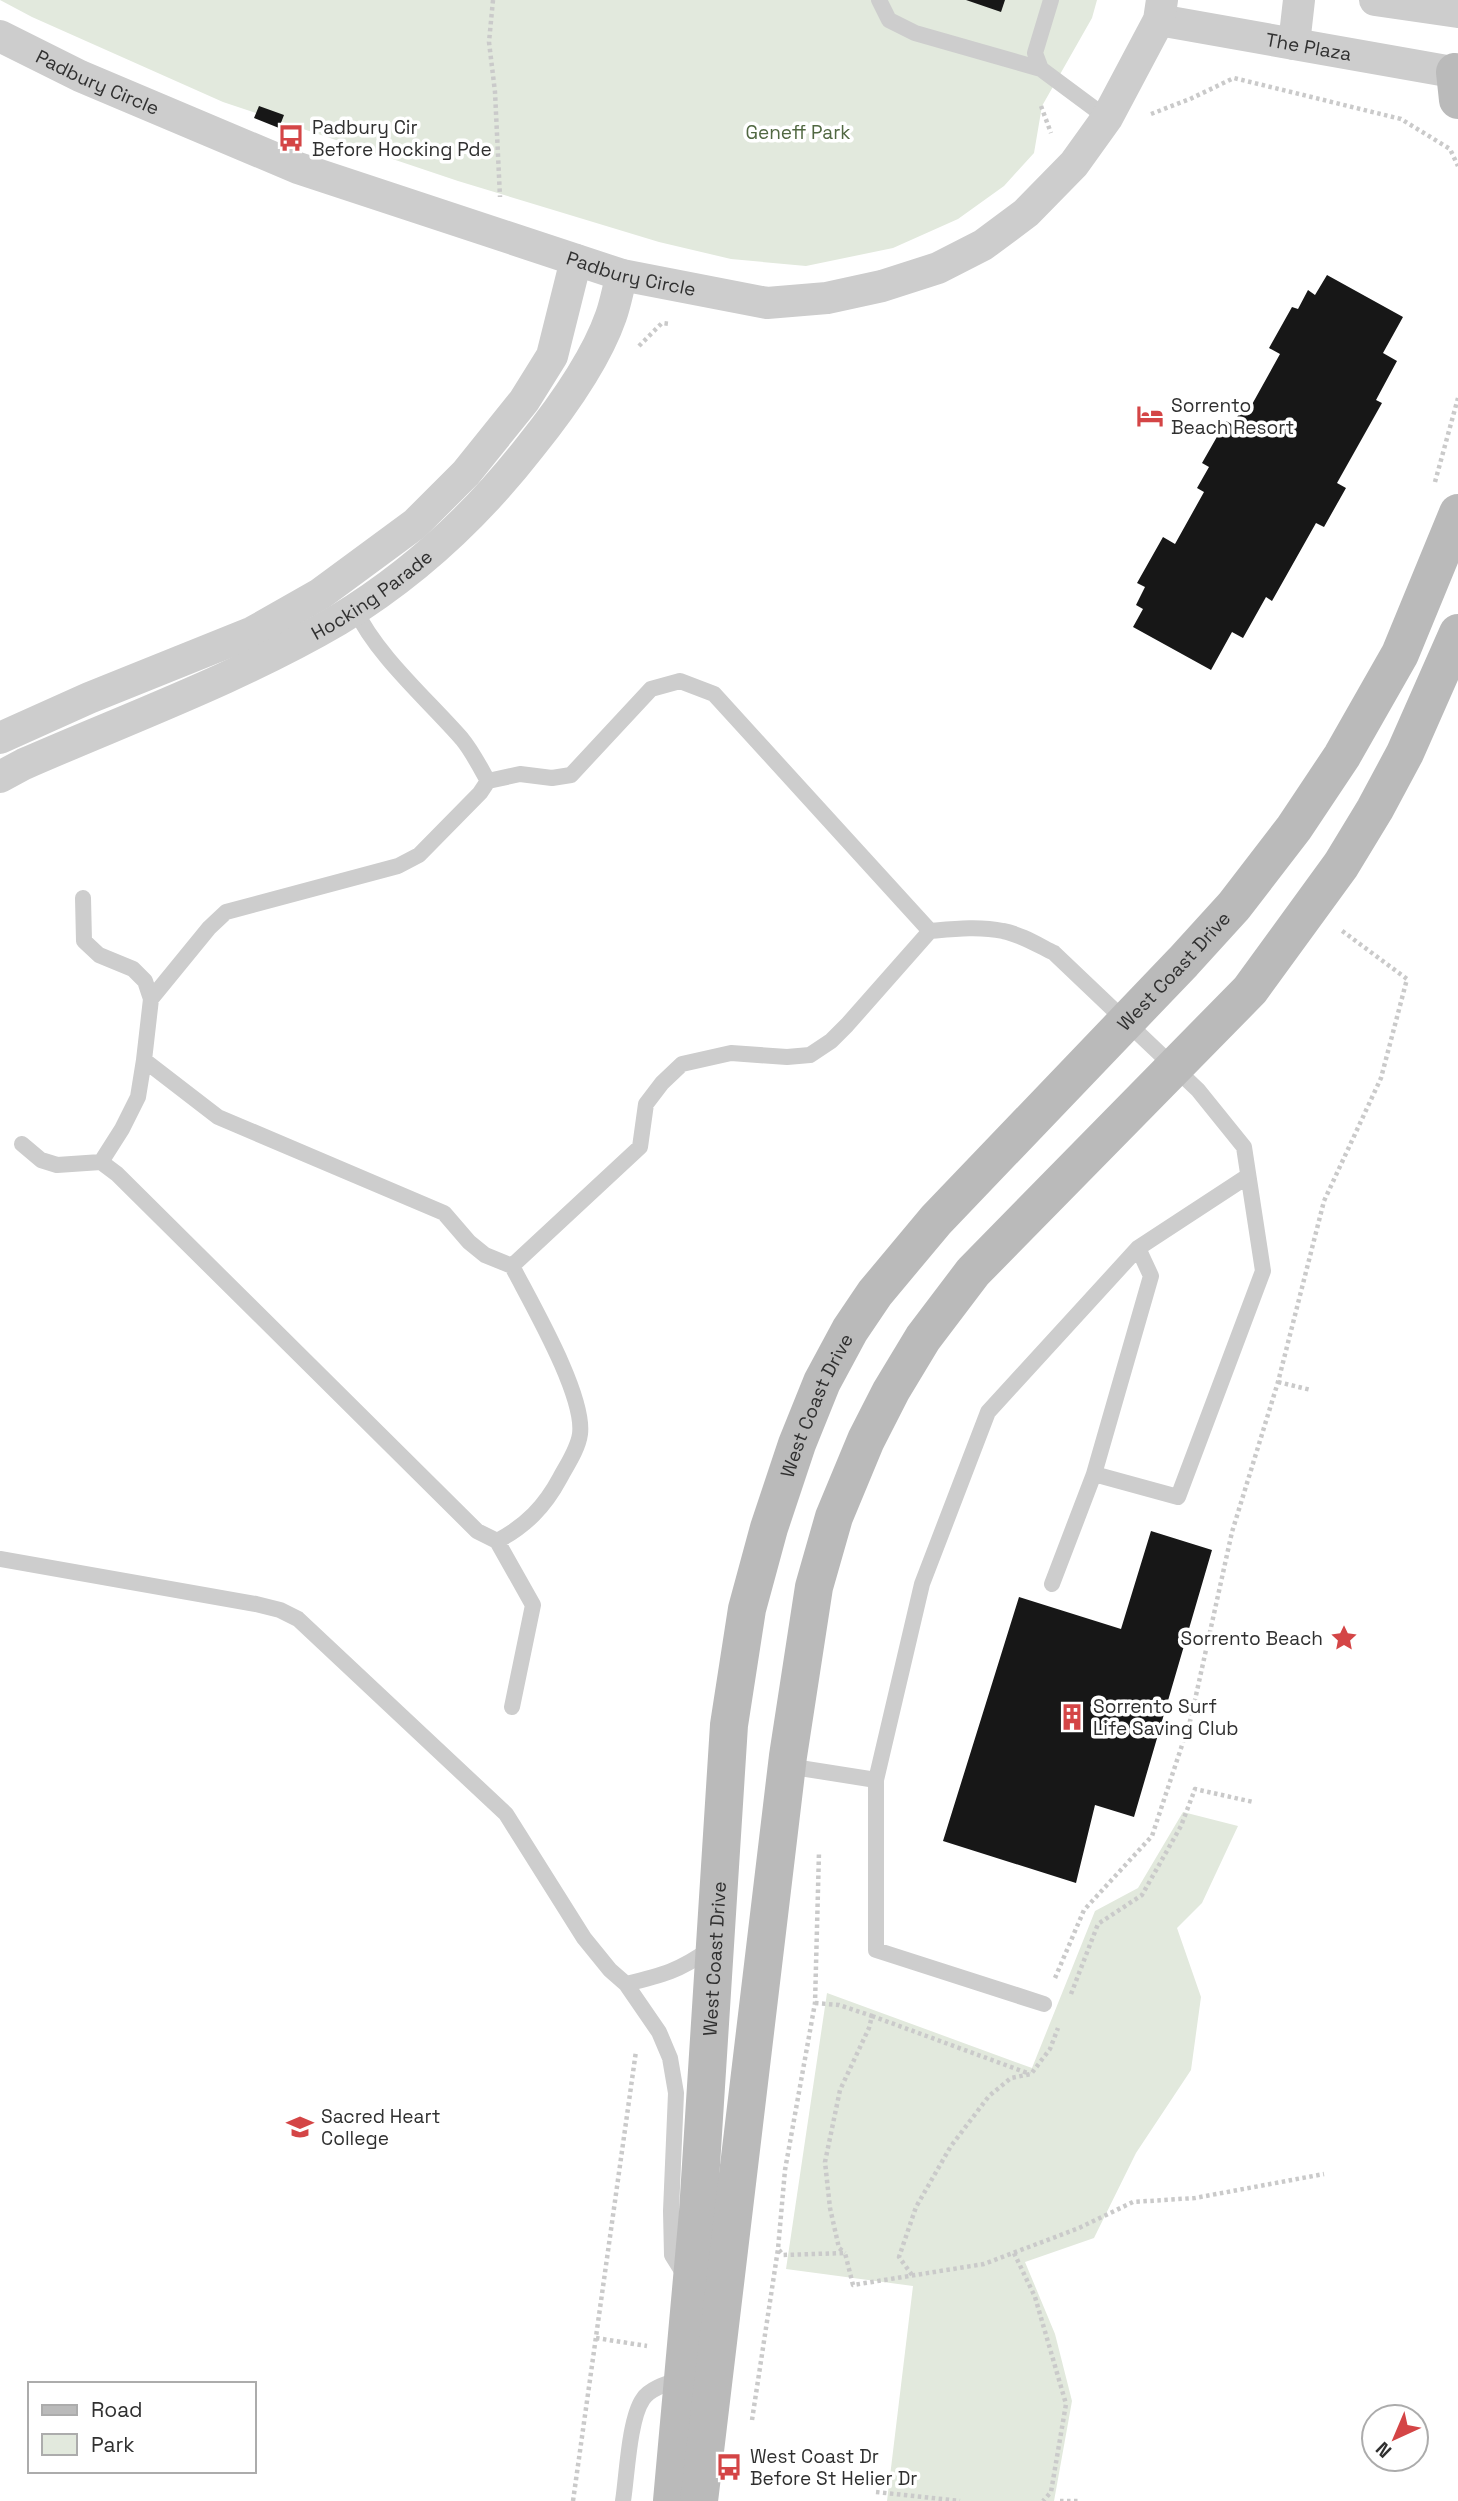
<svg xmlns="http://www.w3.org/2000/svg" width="1458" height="2501" font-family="'Space Grotesk',sans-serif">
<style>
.green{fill:#e2e9dd}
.building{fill:#171717}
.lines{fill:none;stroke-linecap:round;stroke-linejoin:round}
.path{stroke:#cacaca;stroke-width:4.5;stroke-dasharray:3.5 3.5;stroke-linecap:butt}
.lane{stroke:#cdcdcd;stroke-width:16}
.street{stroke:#cdcdcd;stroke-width:32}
.secondary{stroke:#bababa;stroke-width:38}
.labels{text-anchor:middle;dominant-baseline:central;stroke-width:7;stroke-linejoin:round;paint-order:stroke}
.street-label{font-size:19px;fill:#303030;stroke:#fff}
.poi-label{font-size:19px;fill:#303030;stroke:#fff;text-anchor:start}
.park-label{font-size:19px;fill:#516842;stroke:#fff}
</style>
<rect width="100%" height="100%" fill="#fff"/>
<!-- green -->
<path class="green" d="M0 0H1097L1092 18 1042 106 1034 153 1004 186 958 219 893 248 806 266 731 259 659 242 458 181 223 102 32 17Z
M1183 1812 1238 1826 1202 1903 1177 1928 1201 1997 1191 2070 1136 2153 1094 2238 1025 2262 1055 2334 1072 2401 1054 2501H887L913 2286 786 2269 827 1993 1032 2068 1095 1911 1138 1888Z"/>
<!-- building -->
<path class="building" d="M966 0H1005L1001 12Z
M259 106 284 115 279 128 254 118Z
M1327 275 1403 317 1383 353 1397 361 1376 400 1382 403 1337 483 1346 488 1324 527 1316 523 1272 601 1266 597 1243 638 1232 632 1211 670 1133 627 1143 609 1136 605 1145 587 1137 583 1163 537 1175 544 1204 492 1197 488 1209 467 1202 463 1226 421 1233 425 1244 404 1250 408 1280 354 1269 348 1292 307 1298 309 1308 290 1315 295Z
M1151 1531 1212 1550 1134 1817 1095 1805 1076 1883 943 1841 1019 1597 1121 1629Z"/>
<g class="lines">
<!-- path -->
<path class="path" d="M493 0 489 42 495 92 500 197
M1041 106 1051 133
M1151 114 1190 99 1234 78 1401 119 1450 149 1458 166
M639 346 662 323 670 324
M1435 482 1458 398
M1278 1382 1311 1390
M1055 1978 1084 1910 1152 1836 1191 1718 1232 1532 1278 1382 1324 1201 1381 1078 1407 979 1341 930
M1071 1994 1098 1924 1142 1895 1181 1826 1195 1789 1253 1802
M815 2003 839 2005 872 2016 869 2028 840 2090 825 2162 830 2208 839 2248 845 2253
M872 2016 1030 2074
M779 2250 783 2255 845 2253 853 2285 984 2264 1079 2228 1133 2202 1195 2198 1324 2174
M1014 2253 1035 2297 1066 2404 1051 2492 1043 2501
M912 2275 899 2257 916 2207 951 2146 989 2096 1011 2078 1031 2074 1050 2049 1058 2028
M596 2338 647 2346
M752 2420 778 2249 785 2170 815 2003 819 1852
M876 2492 960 2501
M573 2501 636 2051
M1060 2501H1078"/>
<!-- lane -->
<path class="lane" d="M879 0 889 20 915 33 1041 69
M1051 0 1035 53 1041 69 1107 118
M355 609C376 655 428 700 462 739 472 751 480 767 488 781
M83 898 84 941 99 955 133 969 145 981 151 999 144 1060
M151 999 209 928 226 912 398 866 419 855 480 793 488 781 520 774 552 778 571 775 651 689 680 681 714 694 930 931
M22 1144 41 1160 57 1165 101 1162 117 1174 477 1531 497 1541C526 1526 545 1506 560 1478 567 1465 578 1449 580 1434 585 1395 531 1303 512 1266L640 1147 646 1104 662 1083 682 1064 731 1053 787 1057 810 1055 831 1041 847 1025 930 931C953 929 979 926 1003 931 1020 934 1038 945 1054 953L1198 1090 1244 1147 1263 1271 1178 1497 1094 1474 1052 1584
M101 1162 122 1129 138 1097 144 1060 218 1117 444 1213 469 1242 485 1255 512 1266
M1094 1474 1151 1276 1138 1248
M497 1541 533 1605 512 1707
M0 1559 256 1604 280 1610 298 1619 506 1814 584 1938 610 1970 626 1984 659 2032 670 2058 676 2093 671 2211 672 2255 682 2271 687 2274
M787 1766 876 1780
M626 1984C663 1975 679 1971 710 1949
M1044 2004 876 1950V1780L922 1584 988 1412 1138 1248 1248 1176
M623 2501C627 2476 629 2419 643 2399 650 2388 669 2383 681 2379"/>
<!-- street -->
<g class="street">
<path d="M1375 0 1458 12"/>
<path id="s1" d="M1159 20 1458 73"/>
<path id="s2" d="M0 36 80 76 298 168 622 275 767 303 827 298 882 286 938 268 983 245 1026 213 1074 164 1107 118 1159 20 1162 0"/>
<path d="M1294 44 1299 0"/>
<path d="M0 738 89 698 253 632 320 594 415 524 466 473 524 401 552 356 576 260"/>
<path id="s3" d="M0 777 24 764C129 718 239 678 338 620 412 575 477 515 530 447 559 411 596 359 611 316 616 302 618 288 622 275"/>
</g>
<!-- secondary -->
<g class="secondary">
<path d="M1455 72 1458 100"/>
<path id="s4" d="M672 2501 698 2212 729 1725 747 1609 769 1528 797 1444 822 1382 850 1330 875 1293 936 1220 1183 962 1234 906 1294 828 1342 756 1400 654 1458 513"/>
<path d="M699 2501 788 1756 814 1587 834 1517 866 1440 891 1391 923 1338 973 1272 1250 990 1341 865 1375 809 1405 753 1458 633"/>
</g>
</g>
<!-- icons -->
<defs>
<symbol id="bus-bare" viewBox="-9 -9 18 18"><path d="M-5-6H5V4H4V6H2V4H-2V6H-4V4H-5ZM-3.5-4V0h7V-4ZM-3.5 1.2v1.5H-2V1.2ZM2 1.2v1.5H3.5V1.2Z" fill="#d44546" stroke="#fff" stroke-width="2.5" paint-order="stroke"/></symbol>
<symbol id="hotel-bare" viewBox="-9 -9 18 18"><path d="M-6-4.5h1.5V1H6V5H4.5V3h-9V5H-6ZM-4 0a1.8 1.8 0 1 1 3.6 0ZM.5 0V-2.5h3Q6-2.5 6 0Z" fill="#d44546" stroke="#fff" stroke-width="2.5" paint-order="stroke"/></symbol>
<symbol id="sight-bare" viewBox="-9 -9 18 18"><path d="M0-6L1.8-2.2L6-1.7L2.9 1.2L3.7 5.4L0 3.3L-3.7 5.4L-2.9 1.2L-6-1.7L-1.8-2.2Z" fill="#d44546" stroke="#fff" stroke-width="2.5" paint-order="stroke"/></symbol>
<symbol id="building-bare" viewBox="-9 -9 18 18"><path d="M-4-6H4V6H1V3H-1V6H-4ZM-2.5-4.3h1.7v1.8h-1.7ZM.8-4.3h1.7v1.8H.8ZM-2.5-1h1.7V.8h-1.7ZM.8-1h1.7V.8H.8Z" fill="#d44546" stroke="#fff" stroke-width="2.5" paint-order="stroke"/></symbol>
<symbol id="school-bare" viewBox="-9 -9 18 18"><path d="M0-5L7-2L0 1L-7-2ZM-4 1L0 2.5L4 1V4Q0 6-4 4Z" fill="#d44546" stroke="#fff" stroke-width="2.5" paint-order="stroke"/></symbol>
</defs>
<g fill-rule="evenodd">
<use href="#bus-bare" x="272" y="119" width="38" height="38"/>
<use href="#hotel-bare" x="1131" y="397" width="38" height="38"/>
<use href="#sight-bare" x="1325" y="1619" width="38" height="38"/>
<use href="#building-bare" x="1053" y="1698" width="38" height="38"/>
<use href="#school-bare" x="281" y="2108" width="38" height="38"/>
<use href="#bus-bare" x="710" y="2448" width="38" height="38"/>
</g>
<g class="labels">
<!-- street labels -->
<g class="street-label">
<text stroke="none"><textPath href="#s1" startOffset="152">The Plaza</textPath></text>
<text stroke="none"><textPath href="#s2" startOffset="108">Padbury Circle</textPath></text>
<text stroke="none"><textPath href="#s2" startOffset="676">Padbury Circle</textPath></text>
<text stroke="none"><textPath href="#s3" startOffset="415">Hocking Parade</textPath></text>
<text stroke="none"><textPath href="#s4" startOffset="1678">West Coast Drive</textPath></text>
<text stroke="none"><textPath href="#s4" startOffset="1111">West Coast Drive</textPath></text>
<text stroke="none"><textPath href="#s4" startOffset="544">West Coast Drive</textPath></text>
</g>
<!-- poi labels -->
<g class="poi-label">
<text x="312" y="127">Padbury Cir<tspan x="312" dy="22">Before Hocking Pde</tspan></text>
<text x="1171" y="405">Sorrento<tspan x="1171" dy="22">Beach Resort</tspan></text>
<text x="1323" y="1638" text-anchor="end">Sorrento Beach</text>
<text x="1093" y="1706">Sorrento Surf<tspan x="1093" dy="22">Life Saving Club</tspan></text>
<text x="321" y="2116">Sacred Heart<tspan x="321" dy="22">College</tspan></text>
<text x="750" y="2456">West Coast Dr<tspan x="750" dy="22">Before St Helier Dr</tspan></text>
</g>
<!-- park labels -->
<g class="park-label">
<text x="798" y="132">Geneff Park</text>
</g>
</g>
<!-- legend -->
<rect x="28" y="2382" width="228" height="91" fill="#ffffff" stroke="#acacac" stroke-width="2"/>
<rect x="42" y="2405" width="35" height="10" fill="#bababa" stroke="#acacac" stroke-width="2"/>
<text x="91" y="2417" font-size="21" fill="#303030">Road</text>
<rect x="42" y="2434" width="35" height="21" fill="#e2e9dd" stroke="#acacac" stroke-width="2"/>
<text x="91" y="2452" font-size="21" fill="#303030">Park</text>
<!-- north arrow -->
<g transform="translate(1395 2438) rotate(224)"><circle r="33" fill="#ffffff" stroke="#acacac" stroke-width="2"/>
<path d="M0-5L12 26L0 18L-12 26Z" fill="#d44546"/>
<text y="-10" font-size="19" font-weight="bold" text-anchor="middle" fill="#303030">N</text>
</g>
</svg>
